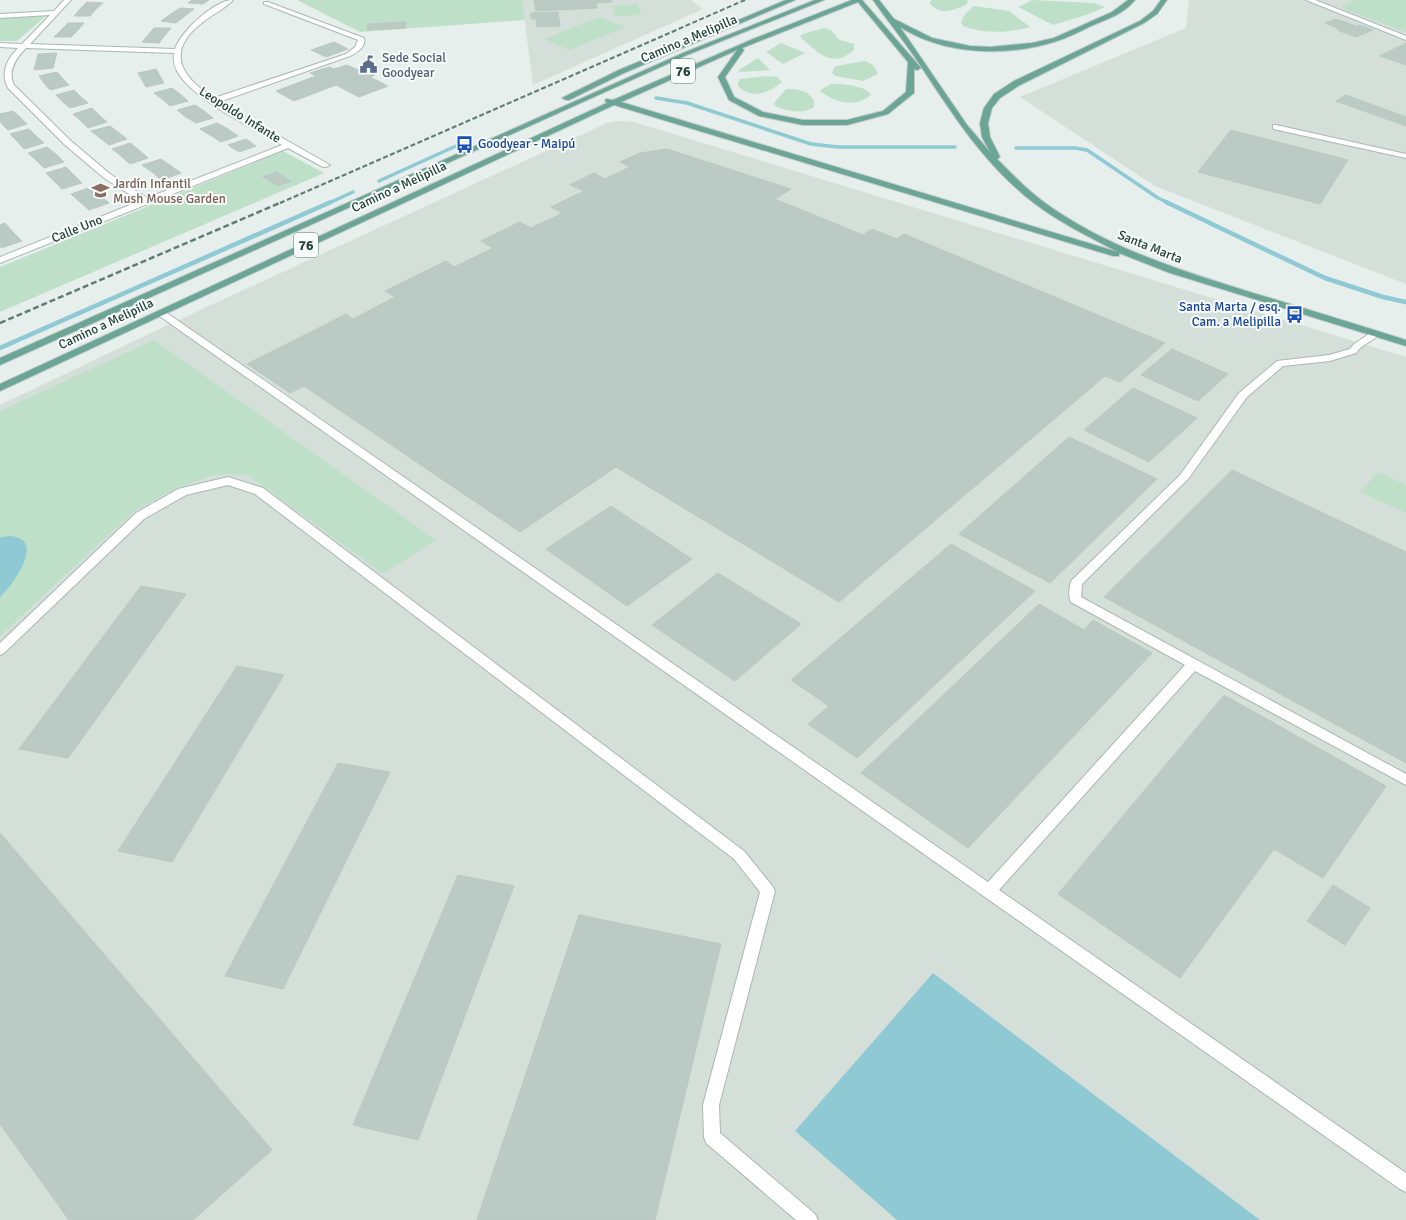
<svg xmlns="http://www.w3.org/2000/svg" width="1406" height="1220" font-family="Signika,sans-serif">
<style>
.built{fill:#d4dfda}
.green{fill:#bfe0c8}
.water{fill:#8ec9d4}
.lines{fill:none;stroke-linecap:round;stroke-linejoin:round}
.stream-far1{stroke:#8ec9d4;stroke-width:3.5}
.stream{stroke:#8ec9d4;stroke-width:4.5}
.building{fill:#bbcac4;stroke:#b8c9c2}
.minor-casing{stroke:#a8b8b2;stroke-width:2}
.major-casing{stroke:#c2cac8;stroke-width:2}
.minor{fill:#fff;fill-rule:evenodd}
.major{fill:#6aa596;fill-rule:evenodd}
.rail-far1{stroke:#5f7d75;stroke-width:2;stroke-dasharray:5 2.5;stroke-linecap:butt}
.rail{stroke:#5f7d75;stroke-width:2.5;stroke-dasharray:6 3;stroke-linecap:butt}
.labels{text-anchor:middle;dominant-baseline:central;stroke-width:4;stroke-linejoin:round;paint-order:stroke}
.far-street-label{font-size:13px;fill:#24423a;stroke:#f7fbf9}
.far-service-label{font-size:13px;fill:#4e5e75;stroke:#f7fbf9;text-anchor:start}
.far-transit-label{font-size:13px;fill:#164399;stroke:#f7fbf9;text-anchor:start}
.far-education-label{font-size:13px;fill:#785e54;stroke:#f7fbf9;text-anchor:start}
.shield{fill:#f7fbf9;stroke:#637a73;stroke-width:1}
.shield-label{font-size:14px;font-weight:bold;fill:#24423a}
</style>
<rect width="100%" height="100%" fill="#e6efeb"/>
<!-- built -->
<path class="built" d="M522 0H691L703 9 533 85Z
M1189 0H1406V284L1155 186 1020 97 1186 28Z
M617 121 634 122 1406 357V1220H0V405L174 322 607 123Z"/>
<!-- green -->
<path class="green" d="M297 0H522L525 20 360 32Z
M932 0H967L968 2C966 6 962 7 958 8 945 13 939 13 929 3Z
M1032 0 1094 3 1105 7 1089 14 1053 25 1018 7Z
M1354 0H1406V32L1346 10 1342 6Z
M638 4 641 15 615 16 613 6Z
M974 6 1009 11 1030 27C1008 33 984 34 963 26L961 22 965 14Z
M46 16 17 41H0V18Z
M599 17 625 27 570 50 544 39Z
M824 28 831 30 838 39 854 44V50C832 69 819 53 802 39L800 36 803 34Z
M781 43 805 53 783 64 766 52Z
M758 58 770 70 739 72V70Z
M865 61C872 63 875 67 878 74L863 81 835 76 832 73 834 68 836 66Z
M767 76 777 77 782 82C769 93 752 100 738 86V83L740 79Z
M831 84C839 83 868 86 871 95 855 108 837 103 821 92L820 90Z
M786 89C797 89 809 90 814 101V107C803 115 786 111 775 106L774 103Z
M283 151 324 173 0 312V267Z
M154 340 436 540 383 574 248 475 216 474 180 487 134 511 0 636V411Z
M1378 472 1406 485V513L1360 492Z"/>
<!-- water -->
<path class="water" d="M10 536C47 538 13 585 0 597V537Z
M933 973 1260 1220H897L795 1131Z"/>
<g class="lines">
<!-- stream-far1 -->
<path class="stream-far1" d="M656 98 687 103 811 144 838 147H955
M1016 148H1075L1087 150 1158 198 1169 203
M379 181 456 146
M329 203 353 192"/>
<!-- stream -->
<path class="stream" d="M1166 202 1325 278 1383 297 1406 302
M0 348 331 202"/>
</g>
<!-- building -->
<path class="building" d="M192 0H209L203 4 188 3Z
M534 0H611L612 2 596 3 597 8 536 11Z
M87 2 103 3 96 9H80Z
M180 8 194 9 185 16 171 14Z
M80 9H96L90 16H74Z
M558 12 560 26 537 27 536 19H531V13Z
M171 14 185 16 176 23 161 21Z
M1336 19 1357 26 1359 25 1373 30 1356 37 1337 30 1340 29 1325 23Z
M406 22 405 28 367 30 368 24Z
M68 23H84L78 30H61Z
M154 28H171L165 35H148Z
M61 30H78L71 37H54Z
M148 35H165L159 43 142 42Z
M334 42 348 49 326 57 311 50Z
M1406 43V65L1380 56Z
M57 53 55 60 36 62 38 54Z
M55 60 53 68 34 70 36 62Z
M347 65 358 70 362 68 375 75 370 77 388 86 359 97 336 85 294 101 276 91 316 76 310 73 329 67 334 69Z
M156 69 160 76 142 80 138 73Z
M57 72 63 79 44 83 39 76Z
M160 76 164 83 146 87 142 80Z
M63 79 69 85 50 90 44 83Z
M172 88 180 94 162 99 154 93Z
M74 90 81 97 63 102 56 95Z
M180 94 188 101 170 106 162 99Z
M1346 95 1406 117V126L1336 101Z
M81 97 88 103 70 108 63 102Z
M195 105 204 111 186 117 177 110Z
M92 108 99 115 81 121 73 114Z
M13 111 20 117 0 122V114Z
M204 111 213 118 196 123 186 117Z
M99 115 107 122 88 128 81 121Z
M20 117 27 124 8 130 1 123Z
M217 123 228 129 210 135 200 129Z
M110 126 118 132 100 138 91 131Z
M29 129 36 136 17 141 10 134Z
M228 129 238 136 221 142 210 135Z
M1231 130 1348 160 1320 204 1198 172Z
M118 132 127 139 109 145 100 138Z
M36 136 44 143 24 149 17 141Z
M246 139 256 146 239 152 228 145Z
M130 143 139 150 121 156 112 149Z
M47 147 56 154 36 160 28 153Z
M667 149 791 189 775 199 863 235 872 229 897 239 904 234 1165 343 1120 382 1105 376 839 602 616 467 520 532 304 386 290 393 247 364 346 314 353 319 395 297 385 291 446 261 454 267 493 248 481 241 520 222 531 228 563 213 551 207 584 191 570 185 594 173 605 179 630 167 620 162 640 153Z
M139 150 148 158 130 164 121 156Z
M56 154 64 162 44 168 36 160Z
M161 159 171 166 152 172 142 165Z
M171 166 181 173 162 180 152 172Z
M66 167 74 175 54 181 46 173Z
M276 172 291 181 278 186 263 177Z
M74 175 82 183 62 189 54 181Z
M91 187 100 195 80 202 71 194Z
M100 195 109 203 89 210 80 202Z
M5 223 13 232 0 236V225Z
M13 232 22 241 1 248 0 236Z
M1172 349 1228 374 1198 401 1141 375Z
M1133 388 1197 418 1149 462 1084 430Z
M1069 437 1157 479 1050 583 959 534Z
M1232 470 1406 552V763L1104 597Z
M611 506 692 559 627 606 546 549Z
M951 544 1035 591 857 758 808 724 829 706 791 680Z
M718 573 801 624 735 681 652 625Z
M141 586 186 594 68 758 19 749Z
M1039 604 1084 630 1093 620 1152 653 968 848 861 773Z
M237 666 284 675 172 862 118 851Z
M1224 695 1386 786 1323 878 1274 849 1180 978 1058 894Z
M338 763 390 772 283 989 225 976Z
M0 833 272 1150 193 1220H69L0 1124Z
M458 875 514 886 418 1140 353 1125Z
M1333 885 1370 908 1345 945 1307 921Z
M579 915 721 944 655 1220H477Z"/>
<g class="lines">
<defs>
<path id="minor" d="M64 0H71L30 44 175 49C181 31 215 0 233 0 225 9 213 14 203 22 165 51 180 76 214 98L346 54 355 47 358 40 264 4V2H268L364 38C366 47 358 52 350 56L219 102 330 165 326 167H323L288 148 0 263V257L140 201 104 178 65 145 8 88C0 73 7 59 18 48L0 47V43L22 44 50 15 0 18V14L54 11ZM26 48 174 53C173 59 174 65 177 71 193 100 253 128 282 145L147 198 110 174 71 141 14 85C7 71 16 58 26 48Z
M1306 0H1315L1406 36V40Z
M1273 125H1276L1406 154V158L1273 129Z
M161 310 164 311 988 882 1185 665 1071 602C1068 597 1069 585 1072 580L1180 475 1239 393 1277 361 1329 355 1350 349 1354 344 1372 332H1378L1380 334 1378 336 1360 348 1356 353 1330 361 1283 366 1247 397 1188 479 1082 584 1081 597 1406 774V785L1195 671 999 890 1406 1173V1192L1400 1189 158 315 156 313 158 311Z
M228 477 263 488 744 851 773 887 775 891 719 1105 720 1133 815 1214 818 1220H796L706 1143 704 1137 703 1105 760 892 734 859 255 494 228 485 186 495 144 519 4 653 0 655V643L136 513 178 489Z"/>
<path id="major" d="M786 0H795L624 73 569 100H566L562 98 619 70Z
M815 0H824L687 55 0 365V358L683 53Z
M852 0H862L921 68 917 70 914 69V93L888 114 847 125H803L759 116 729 100 718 77 737 50 621 102 1118 252C1090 237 1060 223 1034 203 981 162 951 111 914 56 901 37 886 19 873 0H879L894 19 932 38 970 46 990 47 1032 43 1054 38 1112 12 1128 0H1135C1124 14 1107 19 1091 26 1079 32 1067 38 1054 42 1005 57 944 55 900 27L967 125 990 152 982 137 980 123 984 108 994 94 1014 81 1140 21 1153 11 1161 0H1167L1157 14 1144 23 1020 85 1000 98 992 108 988 123 990 137 1000 157 997 159C1011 173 1025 188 1041 200 1104 247 1179 270 1253 293 1304 308 1355 324 1406 340V346L1170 273 1119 253V256H1113L614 105 0 391V384L607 103 605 101 606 99 613 100 753 39ZM858 2 908 62 906 92 883 111 847 120H803L763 112 734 97 725 77 744 50 742 48Z"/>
</defs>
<!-- minor casing -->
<use href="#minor" class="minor-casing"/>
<!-- major casing -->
<use href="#major" class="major-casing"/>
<!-- minor -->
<use href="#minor" class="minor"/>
<!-- major -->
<use href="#major" class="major"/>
<!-- rail-far1 -->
<path class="rail-far1" d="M280 203 745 0"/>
<!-- rail -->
<path class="rail" d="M0 323 282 202"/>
</g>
<!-- icons -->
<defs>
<symbol id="civic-bare" viewBox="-9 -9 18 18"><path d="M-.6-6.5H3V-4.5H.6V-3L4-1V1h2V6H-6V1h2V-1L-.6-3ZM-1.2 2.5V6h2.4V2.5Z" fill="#5c6f8a" stroke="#f7fbf9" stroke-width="2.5" paint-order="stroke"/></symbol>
<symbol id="bus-bare" viewBox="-9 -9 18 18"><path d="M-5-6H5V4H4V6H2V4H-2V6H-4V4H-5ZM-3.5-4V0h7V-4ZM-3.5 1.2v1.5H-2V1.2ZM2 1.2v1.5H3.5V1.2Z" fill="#1a4fb4" stroke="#f7fbf9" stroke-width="2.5" paint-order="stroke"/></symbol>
<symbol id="school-bare" viewBox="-9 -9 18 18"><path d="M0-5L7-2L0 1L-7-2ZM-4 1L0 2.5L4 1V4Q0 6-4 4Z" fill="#8d6e63" stroke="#f7fbf9" stroke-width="2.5" paint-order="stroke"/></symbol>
</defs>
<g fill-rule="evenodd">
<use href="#civic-bare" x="356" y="52" width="25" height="25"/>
<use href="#bus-bare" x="452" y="132" width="25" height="25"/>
<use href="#school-bare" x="88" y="178" width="25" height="25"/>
<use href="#bus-bare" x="1282" y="302" width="25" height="25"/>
</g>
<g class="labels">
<!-- far-street labels -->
<g class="far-street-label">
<text transform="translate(689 39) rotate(-23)">Camino a Melipilla</text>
<text transform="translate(240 115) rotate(32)">Leopoldo Infante</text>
<text transform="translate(399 187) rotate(-25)">Camino a Melipilla</text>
<text transform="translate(77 229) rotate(-22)">Calle Uno</text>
<text transform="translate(1150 247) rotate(22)">Santa Marta</text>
<text transform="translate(106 324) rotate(-25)">Camino a Melipilla</text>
</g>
<!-- far-service labels -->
<g class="far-service-label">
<text x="382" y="58">Sede Social<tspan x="382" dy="15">Goodyear</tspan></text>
</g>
<!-- far-transit labels -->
<g class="far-transit-label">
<text x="478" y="144">Goodyear - Maipú</text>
<text x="1281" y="307" text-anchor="end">Santa Marta / esq.<tspan x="1281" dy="15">Cam. a Melipilla</tspan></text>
</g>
<!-- far-education labels -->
<g class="far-education-label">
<text x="113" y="184">Jardín Infantil<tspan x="113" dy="15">Mush Mouse Garden</tspan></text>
</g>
<!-- shield labels -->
<g class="shield">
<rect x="671" y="59" width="24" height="24" rx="3"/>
<rect x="294" y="233" width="24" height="24" rx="3"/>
</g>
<g class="shield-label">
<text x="683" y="71">76</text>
<text x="306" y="245">76</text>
</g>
</g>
</svg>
